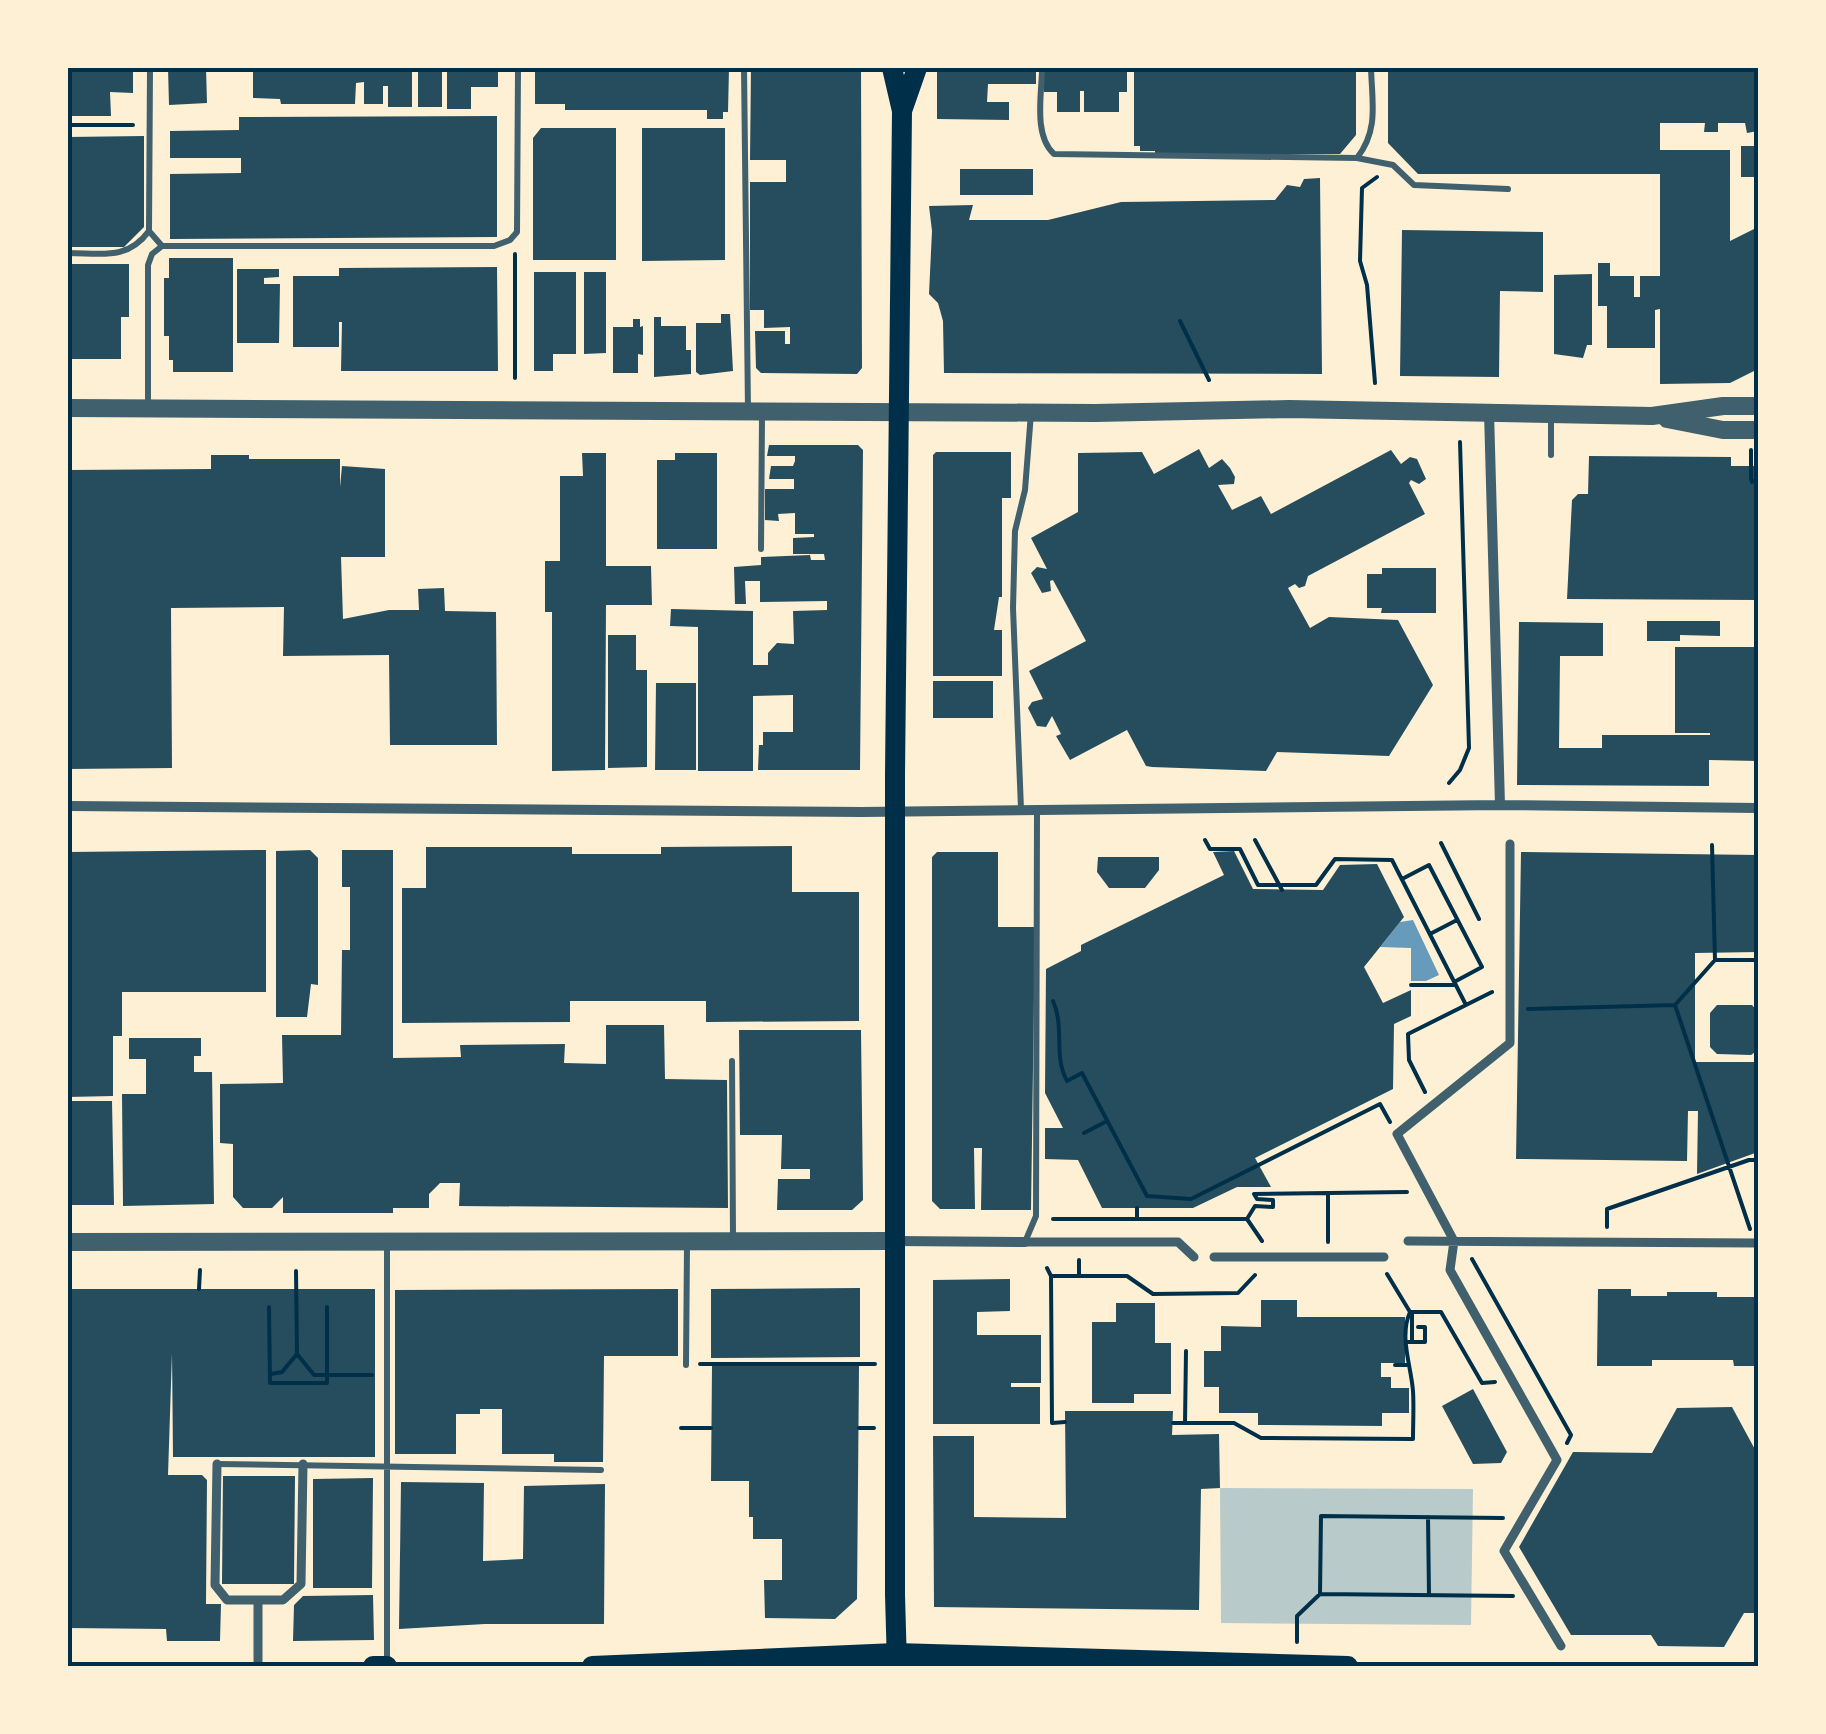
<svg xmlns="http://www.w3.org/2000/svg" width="1826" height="1734" font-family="'DejaVu Sans',sans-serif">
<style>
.green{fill:#b9caca}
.water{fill:#669bbc}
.building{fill:#264d5e}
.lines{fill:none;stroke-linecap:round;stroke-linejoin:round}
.path{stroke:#003049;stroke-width:4}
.service{stroke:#3f606c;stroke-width:6}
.pedestrian{stroke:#3f606c;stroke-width:9}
.minor{stroke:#3f606c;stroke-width:10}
.tertiary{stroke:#3f606c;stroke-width:18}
.secondary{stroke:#003049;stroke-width:20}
.primary{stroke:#003049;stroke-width:20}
.neatline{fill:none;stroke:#003049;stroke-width:4}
</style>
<rect width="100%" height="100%" fill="#fdf0d5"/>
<!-- green -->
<path class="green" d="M1220 1488 1473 1489 1471 1625 1221 1623Z"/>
<!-- water -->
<path class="water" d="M1413 920 1439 975 1426 981H1411V948L1380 947 1400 922Z"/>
<!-- building -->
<path class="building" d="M68 68H133V93L110 92 111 116H68Z
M168 68H206L207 103 169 105Z
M253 68H412V107H388V86H383V104H364V82L356 83 355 104H281L280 99 253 98Z
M418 68H442V107H418Z
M447 68H498V87H471V109H447Z
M535 68H729L728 112H723V119H707V110H565V104H535Z
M751 68H861L862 368 857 374 761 373 756 368 755 331H785V344H790V327L764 328V310H750V182H786V160H750Z
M937 68H1036V84H988L987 102H1009V120L937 119Z
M1044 68H1127V92H1119V112H1084V91H1080V112H1057V92H1044Z
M1134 68H1356V135L1340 154H1155V151H1140V146H1134Z
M1388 68H1758V131L1747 133 1745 123H1718V132H1704L1705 123H1660V150H1730V241L1758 227V369L1730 383 1660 384V309L1655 310V348H1607V306H1598V263H1610V276H1634V297H1640V276H1660V174H1418L1388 143Z
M497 116V237L170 239V174L241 173V158H170V131L239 130V117Z
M541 128H616V260H533V138Z
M642 128H725V260L642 261Z
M144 136V227L124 247H68V137Z
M1741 146H1758V177H1741Z
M960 169H1033V195H960Z
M1320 178 1322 374 944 373 943 321 938 303 929 294 932 231 929 206 973 205 969 220H1048L1121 202 1275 200 1287 185 1300 187 1304 179Z
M1402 230 1543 232V292L1500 291 1499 377 1400 376Z
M169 258H233V372H173V360H169V336H164V278H169Z
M68 264H129V317H121V359H68Z
M497 267 498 371H341L342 322H339V347H293V276H339V268Z
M237 269H279V277L264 278V284H280L279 343H237Z
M534 272H576V354H553V371H534Z
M584 272H606V353L584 354Z
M1592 274V345H1587L1583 358 1554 354V275Z
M721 314H730L733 371 700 375 696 372V323H721Z
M654 317H661V326H686V350H691V374L654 377Z
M633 319H640V327L643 326V355L638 354V373H613V327H633Z
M769 445H858L863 450 860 770H758L759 745H763V732H793V695L753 696V771H698V627L670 626 671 609 753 611V665H768V653L777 643 794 644 793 611 827 610V601L760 602V581H745L746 604H735L734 567 761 565V557L810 555 811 560H825L824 554H793V538L814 537V534H795V513L778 514 779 521 765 520V489H794V479H769L771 466H793L795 461V456H767Z
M1199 449 1209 468 1222 459 1230 468 1235 477 1234 484 1218 485 1232 510 1261 496 1271 514 1391 450 1401 464 1410 457 1417 459 1426 479 1419 484 1411 480 1409 483 1425 514 1308 576 1305 586 1299 588 1295 584 1288 588 1310 628 1329 617 1398 620 1433 685 1389 756 1277 752 1266 771 1152 767 1146 766 1127 730 1070 760 1056 736 1061 734 1052 716 1046 727 1037 726 1028 708 1032 702 1043 699 1029 671 1086 641 1053 580 1050 581 1051 591 1042 593 1031 573 1037 567 1047 569 1031 538 1078 512V453L1142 452 1154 474Z
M936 452H1011V498H1002V597H999L994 630H1002V676H933V455Z
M582 453H606V566H651L652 605H606L605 770 552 771V612H545V561H560V476H583Z
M675 453H717V549H657V460H675Z
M211 455H249V459H340V487L342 466 385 469V557H341L343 619 389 610H419L418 589 444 588 445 611 496 612 497 745H390L389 655 283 656 284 607 171 608 172 768 68 769V470L211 469Z
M1589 456 1731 457V466H1758V600L1567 599 1572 500 1578 494H1588Z
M1382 568H1436V613H1381L1382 608H1367V574H1382Z
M1647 621H1720V636L1680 635V641H1647Z
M1519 622 1603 623V656H1560L1559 748H1602V735H1710V733H1675V647H1758V761L1709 760V786L1517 785Z
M608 635H636V670H647V767L608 768Z
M933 681H993V718H933Z
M656 683H696V770H655Z
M792 846V892H859V1021L706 1022V1001H570V1022L402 1023V888H426V847H572V854H661V847Z
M266 850V992H122V1036H113V1096L68 1097V852Z
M310 850 318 858V985L311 984 307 1017H276V851Z
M342 850H393V1058L461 1057 460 1045 565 1044 564 1063 606 1064V1025H664L665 1079 727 1080 728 1208 459 1206 460 1183H440L429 1194V1208H393V1213H283V1197L272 1208H243L233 1197V1144L220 1143V1084L283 1083 282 1035H341L342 950H350V887H342Z
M1234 851 1253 889 1323 890 1340 865 1377 864 1404 917 1364 967 1383 1003 1411 990V1016L1394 1024 1393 1089 1255 1158 1271 1187H1237L1193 1208H1102L1078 1160 1045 1159V1128H1063L1045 1093 1046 969 1081 951V945L1224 875 1213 852Z
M937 852H998V927H1035L1031 1210H981L982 1148H974L975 1209H940L932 1201V857Z
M1521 852 1758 855V952L1695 953V1062H1758V1152L1697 1174 1698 1111H1688L1687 1161 1516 1159Z
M1098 857H1159V870L1145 888H1109L1097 872Z
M1717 1005H1752L1758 1012V1050L1751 1055 1717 1054 1710 1047V1013Z
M739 1030H861L863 1200 852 1210H777L778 1179H810V1169H781L782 1135H740Z
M129 1038H201V1056H194V1072H212L214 1204 123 1206 122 1094H146V1059H129Z
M68 1101H112L114 1205H68Z
M1010 1279V1311L977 1312V1335H1041V1383H1011V1387H1040V1424H933V1280Z
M860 1288V1357L711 1358V1289Z
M68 1289H375V1457H173L172 1353 168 1475H202L207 1480 206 1604H221L220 1641H167L166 1629 68 1628Z
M678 1289V1356H604L603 1462H554V1454H502V1409H480V1414H456V1454H395V1290Z
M1598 1289H1631V1296H1667V1292H1717V1297H1754V1289H1758V1366H1734L1733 1360H1652V1366H1597Z
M1261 1300H1297V1317H1405V1363H1381V1377H1391V1388H1409V1413H1382V1426L1258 1425V1413H1219V1387H1204V1351H1221V1326L1261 1327Z
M1116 1303H1155V1343H1171V1394H1134V1403H1092V1322H1116Z
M712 1366H859L857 1599 835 1619 765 1618 764 1580H782V1539H753V1517H749V1481H711Z
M1473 1389 1507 1452 1501 1463 1473 1464 1442 1406Z
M1732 1407 1758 1455V1613H1744L1724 1647 1658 1646 1651 1635H1571L1519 1547 1573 1452 1652 1453 1677 1408Z
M1065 1411H1173L1172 1435 1219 1434 1220 1488 1201 1489 1199 1610 934 1607 933 1436H974V1517L1066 1518Z
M223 1476H295L294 1584H222Z
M373 1478 372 1588H313V1479Z
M401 1482 484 1483 483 1561 523 1559 524 1486 605 1484 604 1624H485L399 1629Z
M373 1595 374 1640 293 1641 294 1605 303 1596Z"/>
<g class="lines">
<!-- path -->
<path class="path" d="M68 125H133
M515 254V378
M1180 321 1209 380
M1375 383 1367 285 1360 261 1362 188 1377 177
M1751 450V479L1752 482 1758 479
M1449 783 1460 770 1469 748 1460 442
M1205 840 1210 849H1240L1258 885H1316L1335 859 1392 860 1466 1005
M1255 840 1282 890
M1441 843 1479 919
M1712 845 1715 960
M1402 879 1429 865 1482 967 1456 981
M1430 934 1457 920
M1411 985H1456
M1053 1001C1065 1027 1053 1056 1067 1081L1082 1073 1147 1196 1191 1199 1380 1104 1390 1122
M1675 1005 1750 1229
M1528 1009 1675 1005 1715 960H1758
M1425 1092 1409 1060 1408 1034 1492 992
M1084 1133 1107 1121
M1328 1193V1242
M1273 1207V1200L1257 1199 1254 1194 1407 1192
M1053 1219H1247
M1137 1219V1208
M1607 1227V1209L1749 1160H1758
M1262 1241 1247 1219 1255 1206 1273 1207
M1472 1259 1571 1435 1567 1443
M1079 1260V1276H1127L1153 1294 1238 1293 1255 1275
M1047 1268 1051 1276H1079
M296 1271 297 1354 314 1375H372
M1387 1274 1410 1312H1441L1482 1383 1495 1382
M1051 1276 1052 1423 1065 1422
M199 1289 200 1270
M269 1307 270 1383H327V1307
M1412 1312V1342
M1407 1342H1425V1327H1418
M700 1364H875
M1395 1365H1407
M271 1374 282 1372 297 1354
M1173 1423H1234L1261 1438 1413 1439C1413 1423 1414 1407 1413 1391 1411 1365 1399 1337 1410 1312
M1185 1423 1186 1351
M681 1428H711
M859 1428H874
M1428 1517 1429 1595
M1320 1594 1321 1516 1503 1518
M1297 1642V1616L1320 1594 1513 1596"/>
<!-- service -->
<path class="service" d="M744 68 748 410
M1042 68C1042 93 1033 135 1054 154L1357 158 1393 165 1414 185 1508 189
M1357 158C1379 130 1372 102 1371 68
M162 246H494L510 240 517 232 518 68
M68 253C101 253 127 261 149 231
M148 406V265L152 254 162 246 149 231 150 68
M1551 455V416
M761 549 762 416
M1021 809 1013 608 1015 531 1025 490 1031 413
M732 1061 733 1238
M1025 1242 1036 1216 1037 812
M686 1365 687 1246
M217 1464 601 1470
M387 1660V1242"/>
<!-- pedestrian -->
<path class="pedestrian" d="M1510 844V1043L1397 1134 1454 1241 1450 1270 1557 1460 1504 1551 1561 1646
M1408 1241 1758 1243
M1025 1242H1178L1194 1257
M1214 1257H1384
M217 1464 215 1585 227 1600H283L301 1584 303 1464
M258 1600V1666"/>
<!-- minor -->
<path class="minor" d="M1489 412 1500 805
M68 806 862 812 1500 805 1758 808
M896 1241 1025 1242"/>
<!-- tertiary -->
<path class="tertiary" d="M68 408 1095 413 1289 409 1652 416 1723 406H1758
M1667 419 1723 430H1758
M68 1242 895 1241"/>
<!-- secondary -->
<path class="secondary" d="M373 1666H387
M592 1666 896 1653 1348 1666"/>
<!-- primary -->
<path class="primary" d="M892 68 902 111 895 774V1595L897 1666
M902 111 917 68"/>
</g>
<!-- border -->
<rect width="1826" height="1734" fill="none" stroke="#fdf0d5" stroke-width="140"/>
<rect x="70" y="70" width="1686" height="1594" class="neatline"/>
</svg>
